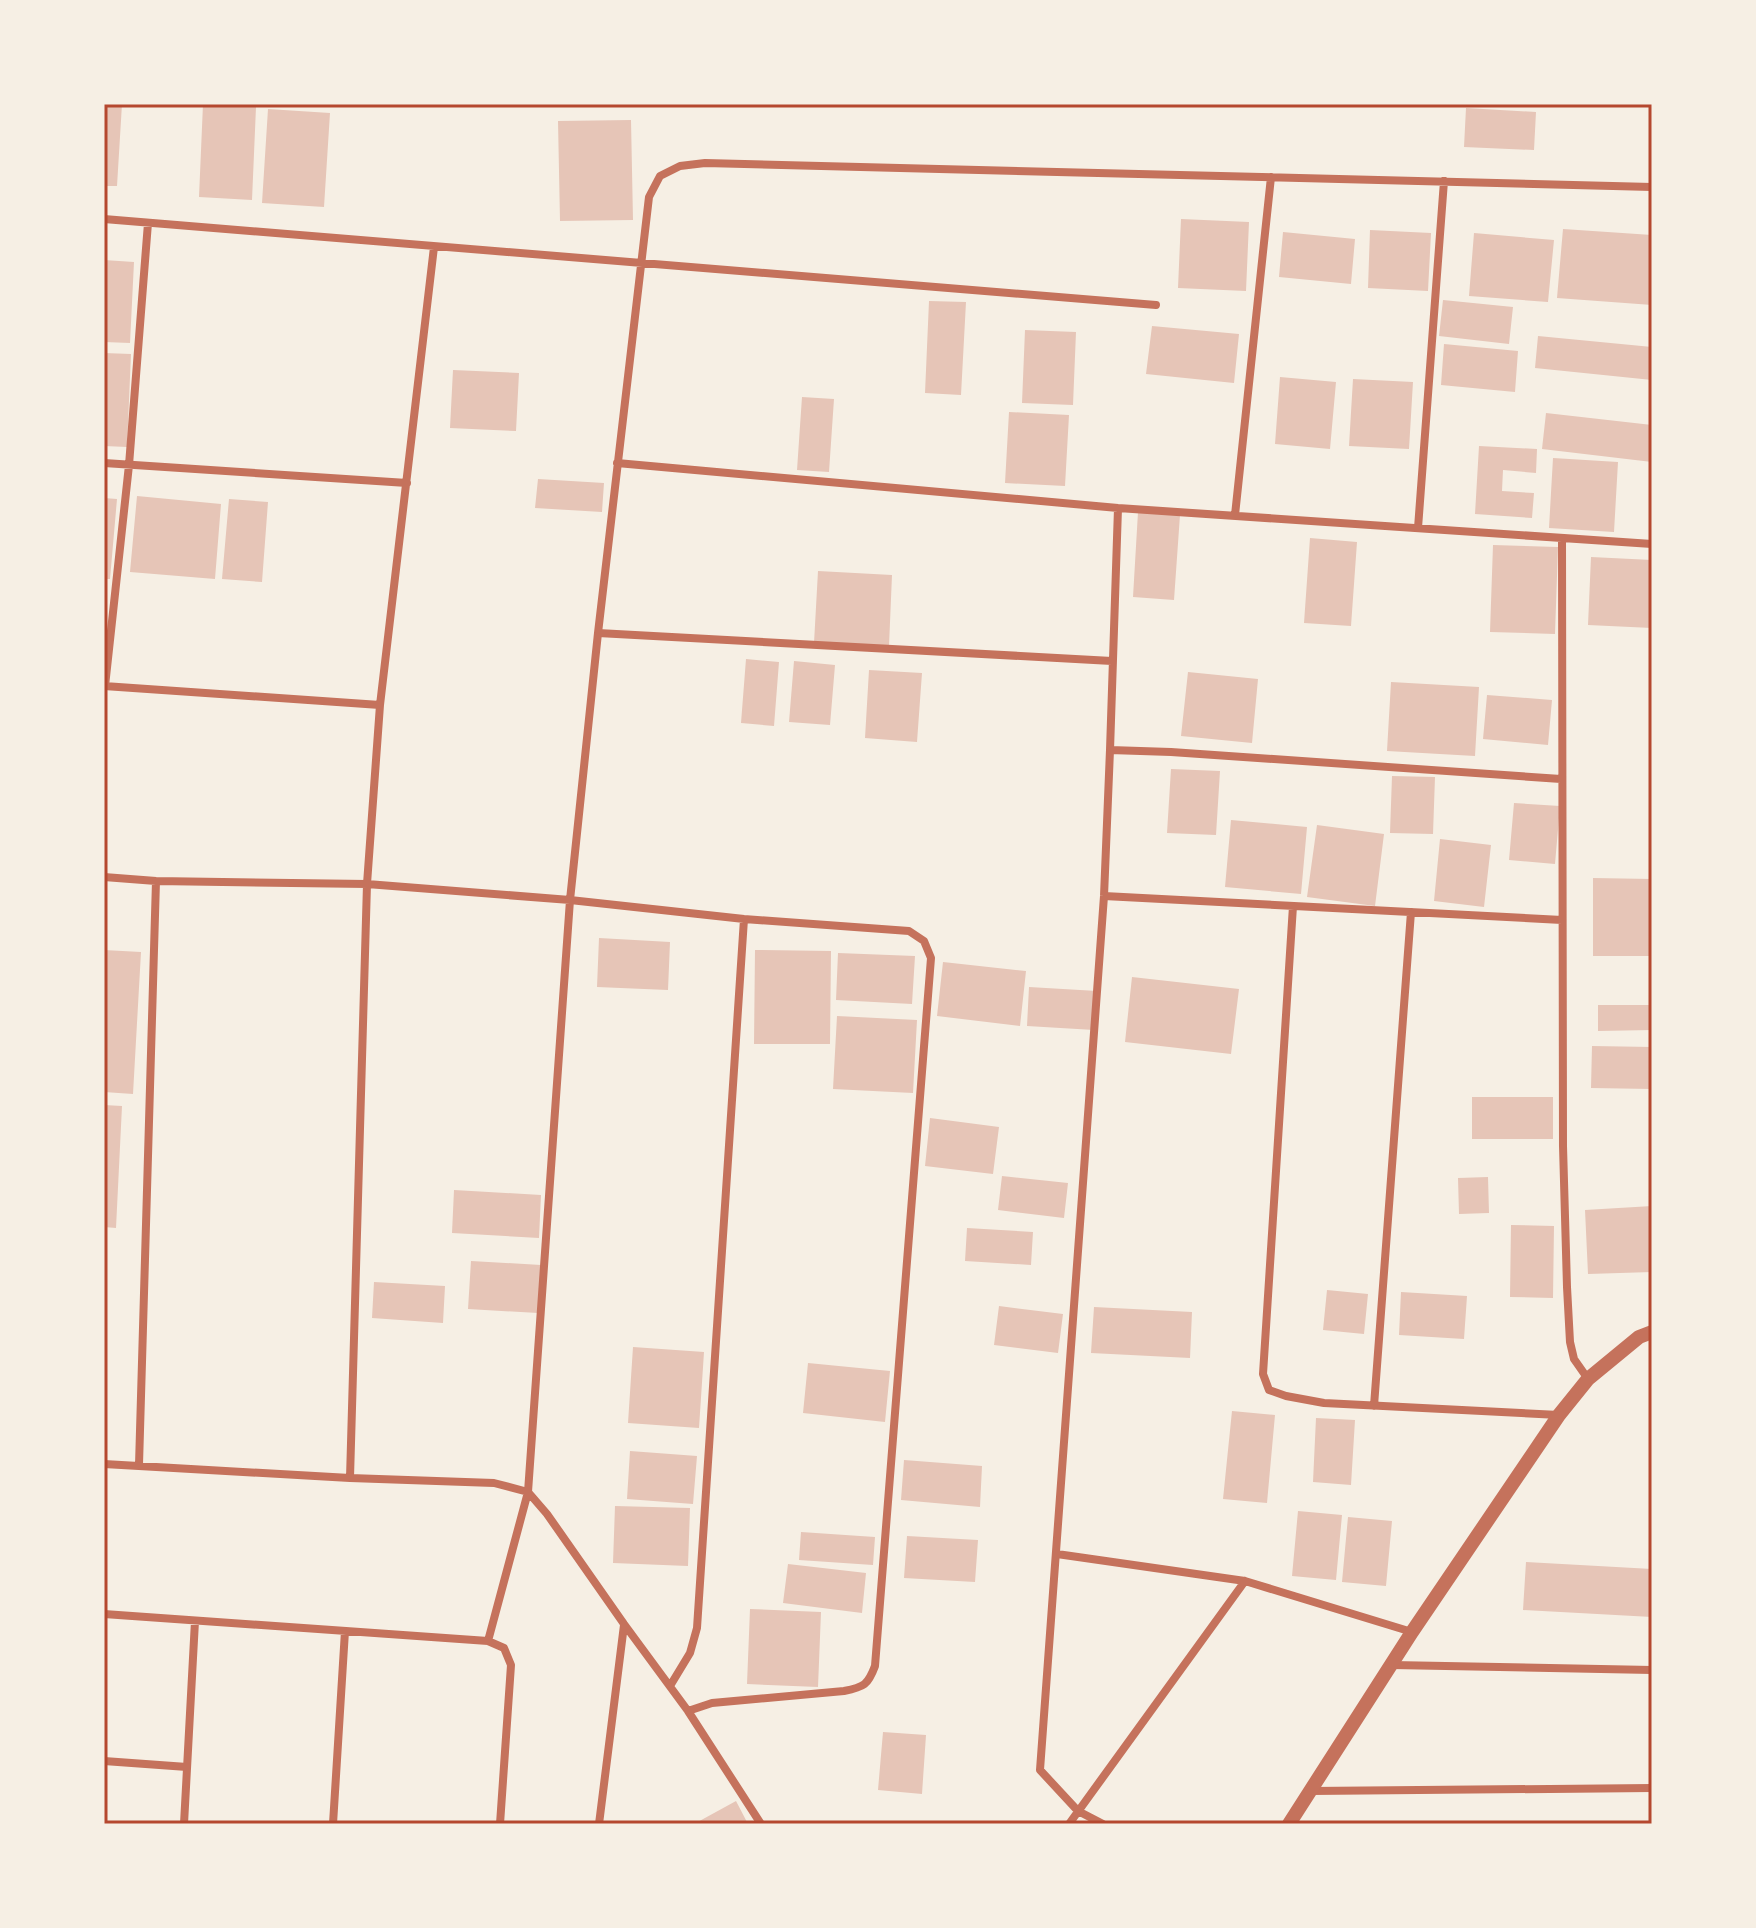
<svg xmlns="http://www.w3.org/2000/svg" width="1756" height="1928" font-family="'IBM Plex Sans',sans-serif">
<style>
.building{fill:#e6c5b7}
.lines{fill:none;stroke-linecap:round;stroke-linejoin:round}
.minor{stroke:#c5725c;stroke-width:8}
.tertiary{stroke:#c5725c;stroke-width:14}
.neatline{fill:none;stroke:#b5482f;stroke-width:3}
</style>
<rect width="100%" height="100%" fill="#f6efe4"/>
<!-- building -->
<path class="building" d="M104 104H122L117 186H104Z
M203 104 256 107 252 200 199 197Z
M1466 108 1536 112 1534 150 1464 147Z
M268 109 330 113 324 207 262 203Z
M631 120 633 220 560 221 558 121Z
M1181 219 1249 222 1246 291 1178 288Z
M1563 229 1652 235V305L1557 298Z
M1370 230 1431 233 1428 291 1368 288Z
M1283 232 1355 239 1351 284 1279 277Z
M1474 233 1554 240 1548 302 1469 296Z
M104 260 134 262 130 343 104 342Z
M1443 300 1513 307 1509 344 1439 336Z
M929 301 966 302 961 395 925 393Z
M1152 326 1239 334 1234 383 1146 374Z
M1025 330 1076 332 1073 405 1022 403Z
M1538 336 1652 347V380L1535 368Z
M1444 344 1518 351 1515 392 1441 385Z
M104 353 131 354 127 447 104 446Z
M453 370 519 373 516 431 450 428Z
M1280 377 1336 382 1330 449 1275 444Z
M1353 379 1413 382 1409 449 1349 446Z
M802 397 834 399 829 472 797 470Z
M1009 412 1069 415 1065 486 1005 483Z
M1546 413 1652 425V462L1542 449Z
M1479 446 1537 449 1536 473 1503 470 1502 491 1534 493 1532 518 1475 514Z
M1553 458 1618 462 1614 532 1549 528Z
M538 479 604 483 602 512 535 508Z
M137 496 221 504 215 579 130 572Z
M104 498 117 499 110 579H104Z
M229 499 268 502 262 582 222 579Z
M1138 512 1180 515 1174 600 1133 597Z
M1310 538 1357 542 1351 626 1304 623Z
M1493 545 1558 547 1555 634 1490 632Z
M1591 557 1652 560V628L1588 625Z
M818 571 892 575 889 646 814 643Z
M746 659 779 662 774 726 741 723Z
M794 661 835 665 830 725 789 722Z
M869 670 922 673 917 742 865 738Z
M1188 672 1258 679 1252 743 1181 736Z
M1391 682 1479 687 1475 756 1387 751Z
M1487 695 1552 700 1548 745 1483 739Z
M1171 769 1220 771 1216 835 1167 833Z
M1392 776 1435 777 1433 834 1390 833Z
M1514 803 1560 806 1555 864 1509 860Z
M1231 820 1307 827 1301 894 1225 887Z
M1317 825 1384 834 1375 906 1307 897Z
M1440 839 1491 845 1484 907 1434 901Z
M1593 878 1652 879V956H1593Z
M599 938 670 942 668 990 597 987Z
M104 950 141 952 133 1094 104 1092Z
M755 950 831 951 830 1044H754Z
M838 953 915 956 912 1004 836 1000Z
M943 962 1026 971 1020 1026 937 1016Z
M1132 977 1239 989 1231 1054 1125 1042Z
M1029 987 1097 991 1094 1030 1027 1026Z
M1598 1005H1652V1030L1598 1031Z
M837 1016 917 1020 913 1093 833 1089Z
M1592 1046 1652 1047V1089L1591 1088Z
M1472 1097H1553V1139H1472Z
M104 1105 122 1106 116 1228 104 1227Z
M930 1118 999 1127 993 1174 925 1166Z
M1002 1176 1068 1183 1064 1218 998 1210Z
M1488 1177 1489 1213 1459 1214 1458 1178Z
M454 1190 541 1195 539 1238 452 1233Z
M1652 1206V1272L1588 1274 1585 1210Z
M1511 1225 1554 1226 1553 1298 1510 1297Z
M967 1228 1033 1232 1031 1265 965 1261Z
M471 1261 541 1265 538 1313 468 1309Z
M374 1282 445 1286 443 1323 372 1318Z
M1327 1290 1368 1294 1364 1334 1323 1330Z
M1401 1292 1467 1296 1464 1339 1399 1335Z
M999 1306 1063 1314 1058 1353 994 1345Z
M1094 1307 1192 1312 1190 1358 1091 1353Z
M633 1347 704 1352 699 1428 628 1423Z
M808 1363 890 1371 885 1422 803 1413Z
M1232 1411 1275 1415 1267 1503 1223 1499Z
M1316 1418 1355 1420 1351 1485 1313 1482Z
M630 1451 697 1456 693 1504 627 1499Z
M904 1460 982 1466 980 1507 901 1500Z
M615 1506 690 1508 688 1566 613 1563Z
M1298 1511 1342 1515 1336 1580 1292 1576Z
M1348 1517 1392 1521 1386 1586 1342 1582Z
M801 1532 875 1537 873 1565 799 1560Z
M907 1536 978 1540 975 1582 904 1578Z
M1526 1562 1652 1569V1617L1523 1610Z
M788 1564 866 1573 862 1613 783 1603Z
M750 1609 821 1612 818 1687 747 1684Z
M883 1732 926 1735 922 1794 878 1790Z
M736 1801 748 1824H694Z"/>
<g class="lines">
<!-- minor -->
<path class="minor" d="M104 219 1156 305
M104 463 407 483
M617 463 1118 508 1652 544
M1118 508 1110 750 1171 752 1561 779
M1235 515 1271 177
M1418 528 1444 181
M1562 538 1563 1146 1567 1287 1570 1342 1574 1359 1588 1379
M598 633 1112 661
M104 686 380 705
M105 686 129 465 148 223
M104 877 156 881 367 884 570 900 744 919 909 931 924 941 931 958 875 1666C868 1685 864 1687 844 1691L712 1703 688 1711
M1104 896 1562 920
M1293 906 1263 1374 1269 1390 1286 1396 1324 1403 1559 1415
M1374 1406 1411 912
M104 1464 350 1478 494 1483 528 1492 547 1514 624 1624 688 1711 761 1824
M139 1465 156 881
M350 1478 367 884 380 705 434 247
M1057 1554 1245 1581 1412 1632
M104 1614 488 1641 504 1648 511 1665 500 1824
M488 1641 528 1492 570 900 598 633 649 197 660 176 680 166 705 163 1652 187
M1392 1665 1652 1670
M670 1686 690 1653 697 1628 744 919
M104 1761 187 1767
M1311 1791 1652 1788
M184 1824 195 1621
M333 1824 345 1631
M599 1824 624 1625
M1069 1824 1245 1581
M1103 1824 1078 1811 1040 1770 1104 896 1110 750"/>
<!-- tertiary -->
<path class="tertiary" d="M1289 1824 1412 1632 1559 1415 1588 1379 1639 1337 1652 1332"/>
</g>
<!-- border -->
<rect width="1756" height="1928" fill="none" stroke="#f6efe4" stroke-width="212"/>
<rect x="106" y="106" width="1544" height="1716" class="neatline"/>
</svg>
